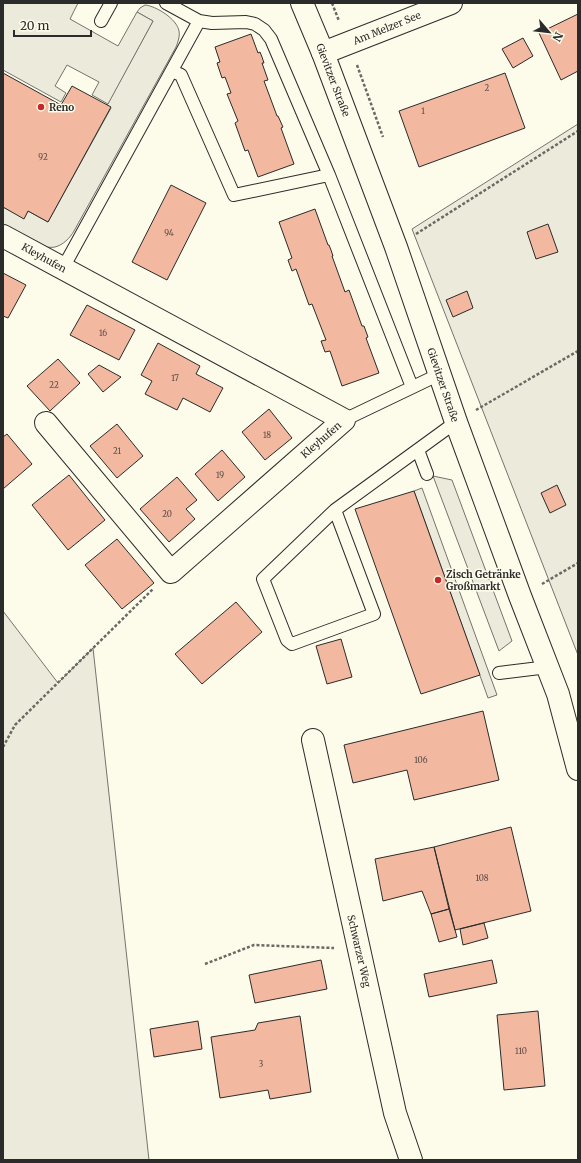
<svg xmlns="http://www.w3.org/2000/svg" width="581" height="1163" font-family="Merriweather,serif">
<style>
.green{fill:#ecebdb;stroke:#74746e}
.parking{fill:#eceadb;stroke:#74746e}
.building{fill:#f2b8a0;stroke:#2b2b2b}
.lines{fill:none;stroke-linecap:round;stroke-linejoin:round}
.lane-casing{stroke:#2b2b2b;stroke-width:14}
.street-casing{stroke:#2b2b2b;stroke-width:24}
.secondary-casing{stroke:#2b2b2b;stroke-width:24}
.path{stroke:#6a6964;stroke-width:2.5;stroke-dasharray:3 2;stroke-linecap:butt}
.lane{stroke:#fdfbea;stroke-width:12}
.street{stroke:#fdfbea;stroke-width:22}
.secondary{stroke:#fdfbea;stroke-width:22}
.poi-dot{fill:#c62828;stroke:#fdfbea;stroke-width:1.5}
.labels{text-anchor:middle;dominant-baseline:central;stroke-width:3;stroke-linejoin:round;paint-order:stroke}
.number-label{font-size:8px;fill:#5d4e48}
.street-label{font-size:10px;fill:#2b2b2b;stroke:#fdfbea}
.poi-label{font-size:10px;font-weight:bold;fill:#2b2b2b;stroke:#fdfbea;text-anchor:start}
</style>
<rect width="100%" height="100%" fill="#fdfbea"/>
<!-- green -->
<path class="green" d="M145 5C156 6 177 19 179 31 180 36 178 42 176 47L74 231C70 238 63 245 55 247 40 250 16 234 3 227V207L24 218 28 211 48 222 111 108 107 105 153 21 137 12 140 8Z
M578 124V655L412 229Z
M3 611 58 683 93 648 149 1160H3Z"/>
<!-- parking -->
<path class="parking" d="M3 3H78L70 19 118 46 137 12 153 21 108 104 92 95 99 82 67 65 55 86 66 93 61 102 3 70Z
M433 476 452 480 512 641 499 651Z
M422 488 497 695 488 698 414 491Z"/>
<!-- building -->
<path class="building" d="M578 14V71L561 80 539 33Z
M251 34 258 53 260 52 262 57 264 63H262L268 80 264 81 277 116H278L283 127 281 128 294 164 258 177 248 150 245 151 235 123 238 121 227 94 231 93 225 77 222 78 217 63 220 62 215 47Z
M523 38 533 56 513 68 502 49Z
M3 73 61 105 72 86 111 107 48 222 28 211 24 219 3 207Z
M505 73 525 128 419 167 399 111Z
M171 185 206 203 167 280 132 262Z
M315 209 328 245H329L331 250 333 256H332L345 292 349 290 362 326H364L368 337 366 338 379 373 342 386 330 351 325 352 321 341 326 340 312 304 309 305 296 269 292 271 288 260 292 258 279 222Z
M548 224 558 252 536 259 527 232Z
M3 273 26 285 8 318 3 316Z
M467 291 473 308 453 317 446 300Z
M87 305 135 330 119 360 70 335Z
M158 343 200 366 196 374 223 388 210 412 183 398 177 410 145 394 152 381 141 375Z
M58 359 80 383 50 411 27 386Z
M99 365 121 377 103 392 88 374Z
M269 409 292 438 265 460 242 432Z
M117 424 143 456 117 478 90 446Z
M7 434 32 464 3 489V437Z
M222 450 245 477 218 501 195 474Z
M69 475 105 520 68 550 32 505Z
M177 477 197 500 186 509 195 519 169 542 140 509Z
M557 485 566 505 550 513 541 493Z
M414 491 480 675 421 694 355 509Z
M117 539 154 583 122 609 85 565Z
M236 602 262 632 202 684 175 654Z
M341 639 352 677 327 684 316 646Z
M483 711 499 780 414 800 407 770 353 783 344 745Z
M511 827 531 911 455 930 434 847Z
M434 847 449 909 431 914 422 891 383 901 375 859Z
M449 909 457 937 439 942 431 914Z
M484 923 488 938 463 945 460 929Z
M321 960 327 989 255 1003 249 975Z
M492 960 497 983 429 997 424 974Z
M538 1011 545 1086 504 1090 497 1015Z
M300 1016 311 1092 270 1099 268 1090 220 1098 211 1037 255 1030 258 1023Z
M198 1021 202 1049 154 1057 150 1029Z"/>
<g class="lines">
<defs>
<path id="lane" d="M101 21 111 3
M199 21 212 23 246 22 255 24 264 30 271 39 329 175 412 387
M172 71 181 75 234 195 329 175
M63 268 199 21 166 3
M344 420 440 374
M418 450 427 474
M335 510 263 579 287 640 292 644 374 614 335 510 456 422
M499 673 548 667"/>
<path id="street" d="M323 53 451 3
M3 236 344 420 171 572 46 423
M313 740 395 1113 411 1160"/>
<path id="secondary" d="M302 3 323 53 396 247 456 422 520 596 558 694 578 769"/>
</defs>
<!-- lane casing -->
<use href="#lane" class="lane-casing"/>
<!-- street casing -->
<use href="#street" class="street-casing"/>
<!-- secondary casing -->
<use href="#secondary" class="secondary-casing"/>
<!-- path -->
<path class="path" d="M332 3 339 21
M357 65 383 137
M416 234 578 131
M476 410 578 351
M542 584 578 563
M3 747 15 725 153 589
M205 964 254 945 334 948"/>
<!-- lane -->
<use href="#lane" class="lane"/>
<!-- street -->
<use href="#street" class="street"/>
<!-- secondary -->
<use href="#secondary" class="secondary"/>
</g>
<!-- markers -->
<g class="poi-dot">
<circle cx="41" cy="107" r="4"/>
<circle cx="438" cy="580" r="4"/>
</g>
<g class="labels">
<!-- number labels -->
<g class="number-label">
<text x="487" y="88">2</text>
<text x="423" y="111">1</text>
<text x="43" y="157">92</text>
<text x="169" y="233">94</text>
<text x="103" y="333">16</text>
<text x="175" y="378">17</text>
<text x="54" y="385">22</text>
<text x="267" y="435">18</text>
<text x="117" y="451">21</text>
<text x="220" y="475">19</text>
<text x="167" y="514">20</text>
<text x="421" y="760">106</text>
<text x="482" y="878">108</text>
<text x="521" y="1051">110</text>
<text x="261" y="1064">3</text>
</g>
<!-- street labels -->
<g class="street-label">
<text transform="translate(387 28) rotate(-22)">Am Melzer See</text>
<text transform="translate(333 80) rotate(69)">Gievitzer Straße</text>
<text transform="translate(44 258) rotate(29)">Kleyhufen</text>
<text transform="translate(443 385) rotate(71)">Gievitzer Straße</text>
<text transform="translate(321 440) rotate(-41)">Kleyhufen</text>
<text transform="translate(359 951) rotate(77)">Schwarzer Weg</text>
</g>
<!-- poi labels -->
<g class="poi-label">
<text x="49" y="107">Reno</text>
<text x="446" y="574">Zisch Getränke<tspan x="446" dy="12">Großmarkt</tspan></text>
</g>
</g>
<!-- border -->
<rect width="581" height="1163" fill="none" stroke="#2b2b2b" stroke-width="8"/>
<!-- north arrow -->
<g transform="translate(549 32) rotate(118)" stroke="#fdfbea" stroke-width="3" paint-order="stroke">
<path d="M0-3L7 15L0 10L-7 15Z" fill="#2b2b2b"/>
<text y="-6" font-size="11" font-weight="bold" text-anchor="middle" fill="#2b2b2b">N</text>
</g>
<!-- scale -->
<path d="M14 30v6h77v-6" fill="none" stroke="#2b2b2b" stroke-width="2"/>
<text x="20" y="30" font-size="12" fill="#2b2b2b" stroke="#fdfbea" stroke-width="3" paint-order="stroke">20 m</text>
</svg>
